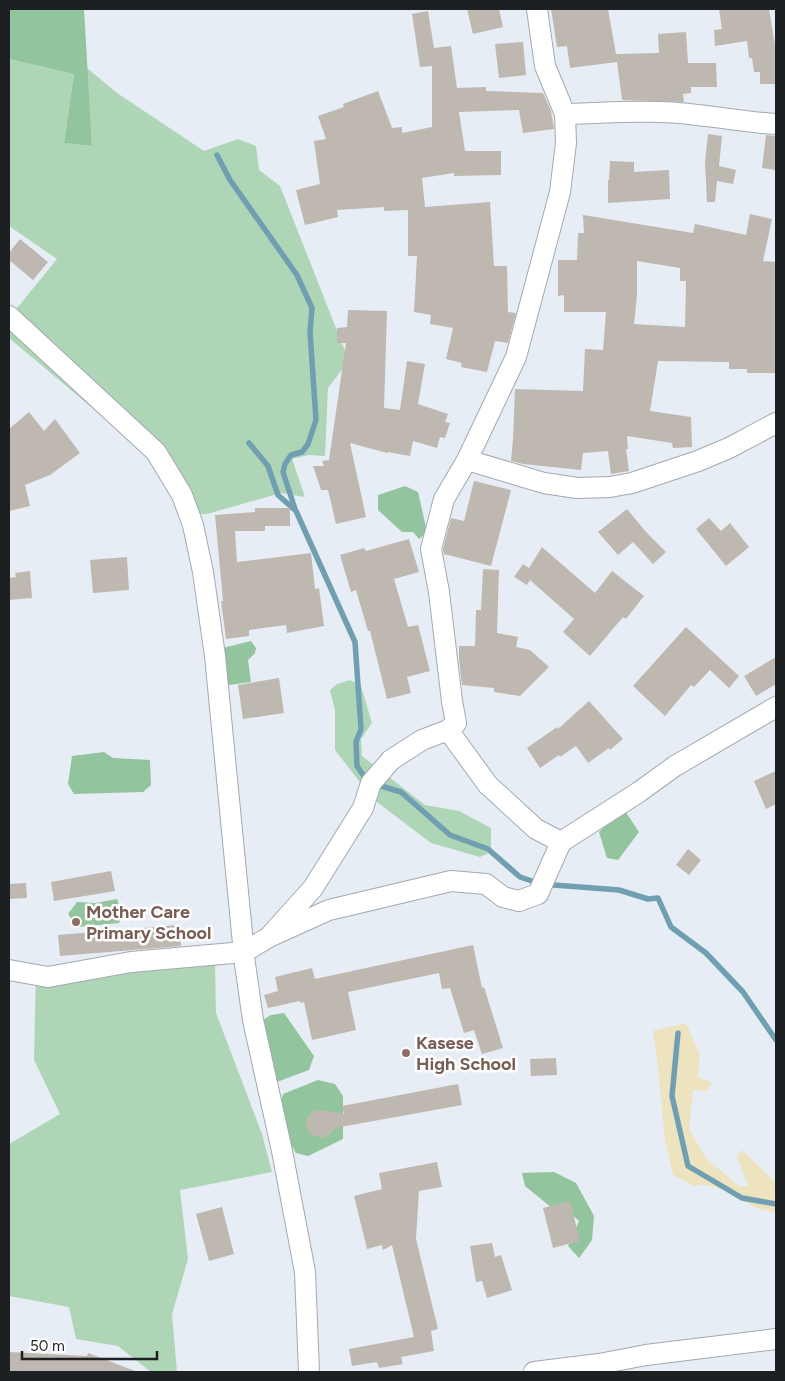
<svg xmlns="http://www.w3.org/2000/svg" width="785" height="1381" font-family="Figtree,sans-serif">
<style>
.green{fill:#aed6b6}
.forest{fill:#92c49d}
.sand{fill:#ede3be}
.lines{fill:none;stroke-linecap:round;stroke-linejoin:round}
.stream{stroke:#709fb2;stroke-width:5.5}
.building{fill:#beb8b0;fill-rule:evenodd}
.minor-casing{stroke:#a3a9b1;stroke-width:22}
.minor{stroke:#fff;stroke-width:20}
.education-dot{fill:#8d6e63;stroke:#fff;stroke-width:2}
.labels{text-anchor:middle;dominant-baseline:central;stroke-width:5;stroke-linejoin:round;paint-order:stroke}
.education-label{font-size:18px;font-weight:bold;fill:#785e54;stroke:#fff;text-anchor:start}
</style>
<rect width="100%" height="100%" fill="#e6edf5"/>
<!-- green -->
<path class="green" d="M9 59 74 74 64 143 92 146 87 68 117 93 204 151 238 139 256 146 259 170 280 186 349 361 328 388 325 456 309 455 292 459 305 497 281 493 207 514H193L178 480 9 338V318L57 259 9 226Z
M350 680 361 686 372 723 361 739 362 756 425 805 459 811 491 828V852L480 857 431 843 373 799 335 750V710L330 690 337 684Z
M215 965 216 1013 262 1134 272 1172 180 1190 188 1259 172 1314 177 1372H151L118 1346 76 1339 69 1307 9 1296V1144L60 1114 34 1060 36 969Z"/>
<!-- forest -->
<path class="forest" d="M9 9H84L92 146 64 143 74 74 9 59Z
M405 486 418 492 427 532 419 539 413 532H402L378 510V495Z
M251 641 256 648 255 653 248 660 251 682 229 685 223 678V648Z
M104 752 113 758 150 760 151 785 143 792 74 794 68 784 72 756Z
M623 808 639 832 618 860 607 858 599 832Z
M117 899 123 914 119 923 77 927 68 914 77 902 96 903Z
M284 1013 314 1056 309 1070 274 1083 251 1027 271 1015Z
M318 1080 335 1084 343 1096V1139L308 1156 296 1153 276 1118 283 1094Z
M554 1172 576 1183 594 1216 592 1240 579 1258 568 1246 579 1221 562 1205 552 1208 525 1186 522 1173Z"/>
<!-- sand -->
<path class="sand" d="M686 1023 700 1055 698 1077 712 1082 707 1091 693 1090 689 1129 706 1158 740 1187 748 1186 737 1157 742 1150 776 1183V1212C771 1211 765 1211 760 1209 742 1202 713 1179 694 1186L673 1175 665 1141 658 1067 653 1031Z"/>
<g class="lines">
<!-- stream -->
<path class="stream" d="M217 155 230 180 297 275 312 308 310 332 316 420 308 444 302 452 291 455 285 464 283 472 295 509
M249 443 268 466 278 495 296 511 355 642 361 729 356 742 357 766 365 778 371 783 401 792 450 835 488 849 520 877 541 884 619 890 648 899 658 898 671 927 706 953 743 992 776 1040
M678 1033 672 1096 688 1166 742 1198 776 1204"/>
</g>
<!-- building -->
<path class="building" d="M467 9H499L503 27 473 34Z
M551 9H608L616 54 659 53 658 34 686 32 688 63H716L717 87H691V93L683 94 684 102 622 100 617 62 570 68 567 46 557 47Z
M719 9H769L776 51V84H760V72H754L752 58H749L747 41 715 46 714 30 722 29Z
M428 11 434 48 451 46 457 88 486 87V91L543 93 551 111 554 129 523 133 519 110 459 112 465 151H501V175L454 176V173L422 178 425 207 490 202 494 266H507L508 312 516 313 508 343 495 341 487 372 461 367 462 363 446 359 453 328 430 324 431 315 414 312 417 256H408V210L384 211V207L337 210 338 217 305 225 296 190 320 184 314 141 326 139 318 116 344 107 343 104 378 91 392 128 402 127V133L432 127V66L420 67 412 14Z
M523 42 526 75 499 78 495 44Z
M708 134 722 136 719 166 736 170 733 184 717 181 715 202H707L705 162Z
M766 135 776 136V170L762 168Z
M610 161 634 162V172L669 170 670 199 608 203V180H609Z
M750 214 772 219 763 261 776 262V373H747V369H729V362L658 361 650 411 691 417 692 447 673 448 672 443 627 436 628 449H626L629 471 611 474 608 451 583 453 581 470 523 464 511 461 513 439 515 389 583 391 585 349 603 350 606 312H564V295L558 296V260H577L578 233H584L583 215 693 233 695 224 746 235ZM637 261 680 268V281H686L685 327 634 324 637 295Z
M20 239 48 262 33 280 9 260V253Z
M348 310 387 311 384 408 400 410 407 361 425 364 418 404 448 414 445 422 450 423 445 438 440 437 437 448 413 441 410 456 388 452 387 453 350 443 366 517 336 524 328 490H321L313 466H324L322 461 329 460 346 343H337V328L347 327Z
M29 412 44 431 55 419 80 453 50 475 25 485 30 506 9 511V429Z
M474 481 511 490 491 566 444 554 443 549 451 518 464 521Z
M255 508H290V526H265V531H235L237 562 311 553 315 589 319 588 324 626 287 633 286 625 249 630V636L226 639 221 601H223L215 515 255 512Z
M627 509 646 532 666 552 653 564 633 542 618 555 598 532Z
M709 518 721 531 730 523 749 547 726 566 696 529Z
M409 539 419 572 394 579 408 627 418 625 430 671 407 677 411 693 387 699 370 631H368L356 590 351 592 340 555 364 548 366 551Z
M542 547 595 593 612 571 644 596 626 619 623 617 590 656 563 632 574 619 530 580 527 585 514 577 523 564 529 568Z
M127 557 129 590 93 593 90 560Z
M483 569 499 570 497 633 518 637 516 647 530 650 549 667 520 696 494 692V688L462 685 459 659V646H475L476 610H481Z
M30 571 32 598 9 600V578L16 577 15 573Z
M686 627 739 676 729 688 710 670 694 687 691 685 665 716 633 686Z
M776 657V684L756 696 744 676Z
M279 678 284 713 243 719 238 685Z
M589 701 623 739 610 750 609 748 588 763 576 746 560 757 559 755 540 768 527 748 557 727 558 729Z
M776 771V804L766 809 754 781Z
M688 849 701 860 689 875 676 865Z
M111 871 115 891 54 901 51 882Z
M26 883 27 898 9 899V884Z
M179 925 181 946 60 956 58 935Z
M473 945 482 988 484 987 503 1048 482 1054 474 1030 464 1033 450 988 442 989 439 973 348 992 356 1030 312 1040 304 1002 300 1003V1001L268 1008 264 995 278 991 275 977 312 968 315 979Z
M556 1058 557 1075 531 1076 530 1059Z
M458 1084 462 1105 335 1128 330 1134 323 1138 311 1135 307 1130 306 1120 308 1116 314 1111 321 1110 344 1114 342 1106Z
M437 1162 442 1187 419 1191 416 1239 438 1329 431 1331 434 1351 401 1357 403 1364 379 1368 377 1362 352 1366 349 1349 414 1337 392 1245 383 1250 382 1245 367 1249 354 1196 382 1189 379 1173Z
M570 1201 580 1241 553 1248 543 1208Z
M222 1207 234 1254 209 1261 196 1214Z
M492 1243 495 1257 501 1255 512 1290 487 1298 482 1281 476 1282 470 1246Z
M9 1352 87 1356 88 1353 135 1371 9 1372Z"/>
<g class="lines">
<defs>
<path id="minor" d="M565 114C597 113 630 111 661 112 700 113 738 122 776 124
M9 316 156 452 182 495 193 525 203 572 215 656 245 964 253 1020 282 1151 305 1272 309 1372
M467 460 544 483 577 488 610 487 632 483 698 461 729 448 776 423
M448 730 488 785 536 829 561 842
M269 937 313 888 363 808 371 783 391 760 422 740 448 730 456 723 452 701 439 592 431 549 444 499 467 460 516 357 560 192 566 143 565 114 545 66 537 9
M9 970 48 977 131 962 244 952 269 937 329 910 451 881 486 884 503 897 519 901 538 894 561 842 639 792 675 766 776 707
M534 1372 599 1364 646 1355 776 1339"/>
</defs>
<!-- minor casing -->
<use href="#minor" class="minor-casing"/>
<!-- minor -->
<use href="#minor" class="minor"/>
</g>
<!-- markers -->
<g class="education-dot">
<circle cx="76" cy="922" r="5"/>
<circle cx="406" cy="1053" r="5"/>
</g>
<g class="labels">
<!-- education labels -->
<g class="education-label">
<text x="86" y="912">Mother Care<tspan x="86" dy="21">Primary School</tspan></text>
<text x="416" y="1043">Kasese<tspan x="416" dy="21">High School</tspan></text>
</g>
</g>
<!-- border -->
<rect width="785" height="1381" fill="none" stroke="#1d2023" stroke-width="20"/>
<!-- scale -->
<path d="M22 1351v8h135v-8" fill="none" stroke="#1d2023" stroke-width="2.5"/>
<text x="30" y="1351" font-size="15" fill="#1d2023" stroke="#ffffff" stroke-width="4" paint-order="stroke">50 m</text>
</svg>
